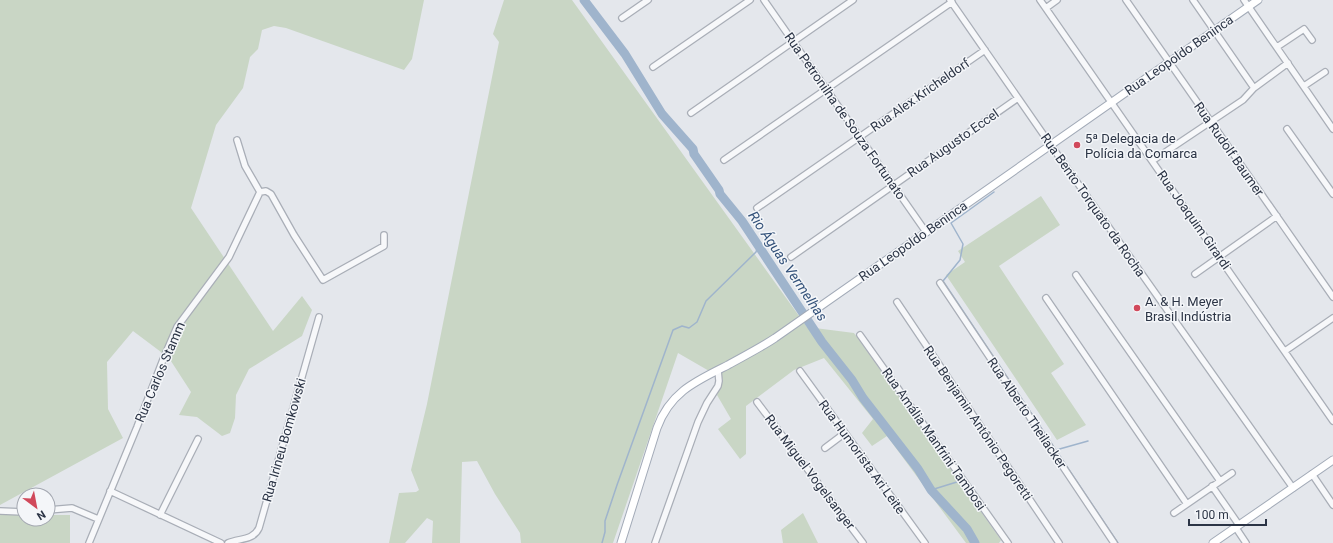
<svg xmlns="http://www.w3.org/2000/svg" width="1333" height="543" font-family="Roboto,sans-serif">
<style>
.green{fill:#c9d6c5}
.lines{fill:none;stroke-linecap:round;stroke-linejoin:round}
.stream{stroke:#9fb4cc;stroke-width:1.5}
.river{stroke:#9fb4cc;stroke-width:9}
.minor-casing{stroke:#a9aeb7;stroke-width:8}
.major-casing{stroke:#a3abb8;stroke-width:9}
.minor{stroke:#f7f8fa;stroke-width:5.5}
.major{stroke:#fff;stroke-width:7}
.poi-dot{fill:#d1495b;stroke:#f4f6f9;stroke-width:1.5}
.labels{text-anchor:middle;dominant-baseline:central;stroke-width:3;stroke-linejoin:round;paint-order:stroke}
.street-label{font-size:13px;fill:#2b3445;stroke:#f4f6f9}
.poi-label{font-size:13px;fill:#2b3445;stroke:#f4f6f9;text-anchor:start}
.water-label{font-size:14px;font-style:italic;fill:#34527a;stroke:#f4f6f9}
</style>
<rect width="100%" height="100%" fill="#e4e7ec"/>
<!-- green -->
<path class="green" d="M0 0H424L412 59 404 70 286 28 274 26 262 30 258 49 250 57 243 88 216 125 191 208 273 331 302 296 312 310 302 336 249 369 236 395 235 418 230 433 222 436 197 417 179 415 191 392 169 358 133 331 107 362 108 409 123 438 0 505Z
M504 0H572L807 327 854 333 1001 540 999 543H966L887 436 872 446 862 433 873 419 824 358 794 370 746 406V454L740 459 718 429 731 419 717 395 723 379 678 353 613 543H521L520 533 495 494 477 461 462 462 460 543H432L433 521 427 518 405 543H389L399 493 416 492 419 490 411 470 427 404 499 42 493 34Z
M1041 196 1060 225 999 266 1064 364 1051 373 1086 425 1057 440 946 275 965 262 958 251Z
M803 513 818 543H783L781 530Z
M0 515H24V519H48V515H70V543H0Z"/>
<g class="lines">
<!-- stream -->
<path class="stream" d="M994 192 951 223 963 244 960 260 943 281 1118 543
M1056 450 1088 441
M931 490 960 481
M602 543 605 532V521L617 485 673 330 682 326 689 328 697 322 706 301 756 252 758 246"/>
<!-- river -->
<path class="river" d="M584 0 625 54 662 114 693 149 694 154 719 190 720 194 742 221 822 342 852 380 863 398 918 469 931 490 967 529 975 543"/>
<defs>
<path id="minor" d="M764 0 926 232
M950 0 1050 144 1293 488
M1040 0 1333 421
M1126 0 1333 297
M1193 0 1254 88
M1244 0 1333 129
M1046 8 1057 0
M622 18 648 0
M1277 47 1304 29 1312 40
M653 67 750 0
M1304 86 1325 72
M691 113 853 0
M1287 129 1333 194
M237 140 245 166 260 192
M724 160 952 2
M1152 161 1243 100 1254 88 1288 63
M757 208 985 50
M791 257 1018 98
M1195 274 1277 216
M1076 275 1220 481
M940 283 1114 543
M1046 298 1187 504
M897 302 1059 543
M860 335 1008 543
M1285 351 1333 318
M800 371 925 543
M757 402 863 543
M825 448 845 433
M1312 474 1333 505
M1212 486 1239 525
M110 491 221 543
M48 510 72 508 98 519
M0 511 24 512
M1174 513 1232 473
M160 515 198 439
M1236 528 1246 543
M89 543 137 427 164 357 177 327 229 257 260 192 266 191 271 194 294 235 323 280 384 246V235
M228 543C239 538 253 541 259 528L319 317
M655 543 698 422 707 403 718 386 719 381 718 370"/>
<path id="major" d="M621 543 657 428C670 392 696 381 728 365 744 356 760 348 775 338L1258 0
M1213 543 1333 460"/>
</defs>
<!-- minor casing -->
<use href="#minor" class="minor-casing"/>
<!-- major casing -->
<use href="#major" class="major-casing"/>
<!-- minor -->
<use href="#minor" class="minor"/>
<!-- major -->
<use href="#major" class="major"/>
</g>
<!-- markers -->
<g class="poi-dot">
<circle cx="1077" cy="145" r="4"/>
<circle cx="1137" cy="308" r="4"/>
</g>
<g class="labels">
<!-- street labels -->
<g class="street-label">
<text transform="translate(1179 55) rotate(-35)">Rua Leopoldo Beninca</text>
<text transform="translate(920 95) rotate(-35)">Rua Alex Kricheldorf</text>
<text transform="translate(845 116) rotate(55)">Rua Petronilha de Souza Fortunato</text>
<text transform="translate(953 143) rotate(-35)">Rua Augusto Eccel</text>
<text transform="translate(1229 149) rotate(55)">Rua Rudolf Baumer</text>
<text transform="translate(1093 205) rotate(55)">Rua Bento Torquato da Rocha</text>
<text transform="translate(1194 220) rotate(55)">Rua Joaquim Girardi</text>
<text transform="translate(913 241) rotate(-35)">Rua Leopoldo Beninca</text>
<text transform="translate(160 372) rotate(-67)">Rua Carlos Stamm</text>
<text transform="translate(1027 413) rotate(56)">Rua Alberto Theilacker</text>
<text transform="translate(978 423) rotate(56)">Rua Benjamin Antônio Pegoretti</text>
<text transform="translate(934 439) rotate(55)">Rua Amália Manfrini Tambosi</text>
<text transform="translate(284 440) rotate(-74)">Rua Irineu Bomkowski</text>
<text transform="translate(862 457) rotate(54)">Rua Humorista Ari Leite</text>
<text transform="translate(810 472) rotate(53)">Rua Miguel Vogelsanger</text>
</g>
<!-- poi labels -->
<g class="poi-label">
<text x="1085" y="138">5ª Delegacia de<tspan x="1085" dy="15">Polícia da Comarca</tspan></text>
<text x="1145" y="301">A. &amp; H. Meyer<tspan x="1145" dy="15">Brasil Indústria</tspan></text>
</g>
<!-- water labels -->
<g class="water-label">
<text transform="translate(788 266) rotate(56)">Rio Águas Vermelhas</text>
</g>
</g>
<!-- north arrow -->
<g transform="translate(36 507) rotate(148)"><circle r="19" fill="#f4f6f9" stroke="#a4a8b1"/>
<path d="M0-3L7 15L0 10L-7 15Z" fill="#d1495b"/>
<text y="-6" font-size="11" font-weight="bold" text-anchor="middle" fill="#2b3445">N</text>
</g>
<!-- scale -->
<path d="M1189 519v6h77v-6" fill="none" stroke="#2b3445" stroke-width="2"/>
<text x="1195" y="519" font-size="12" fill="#2b3445" stroke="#f4f6f9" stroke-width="3" paint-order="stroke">100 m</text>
</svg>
